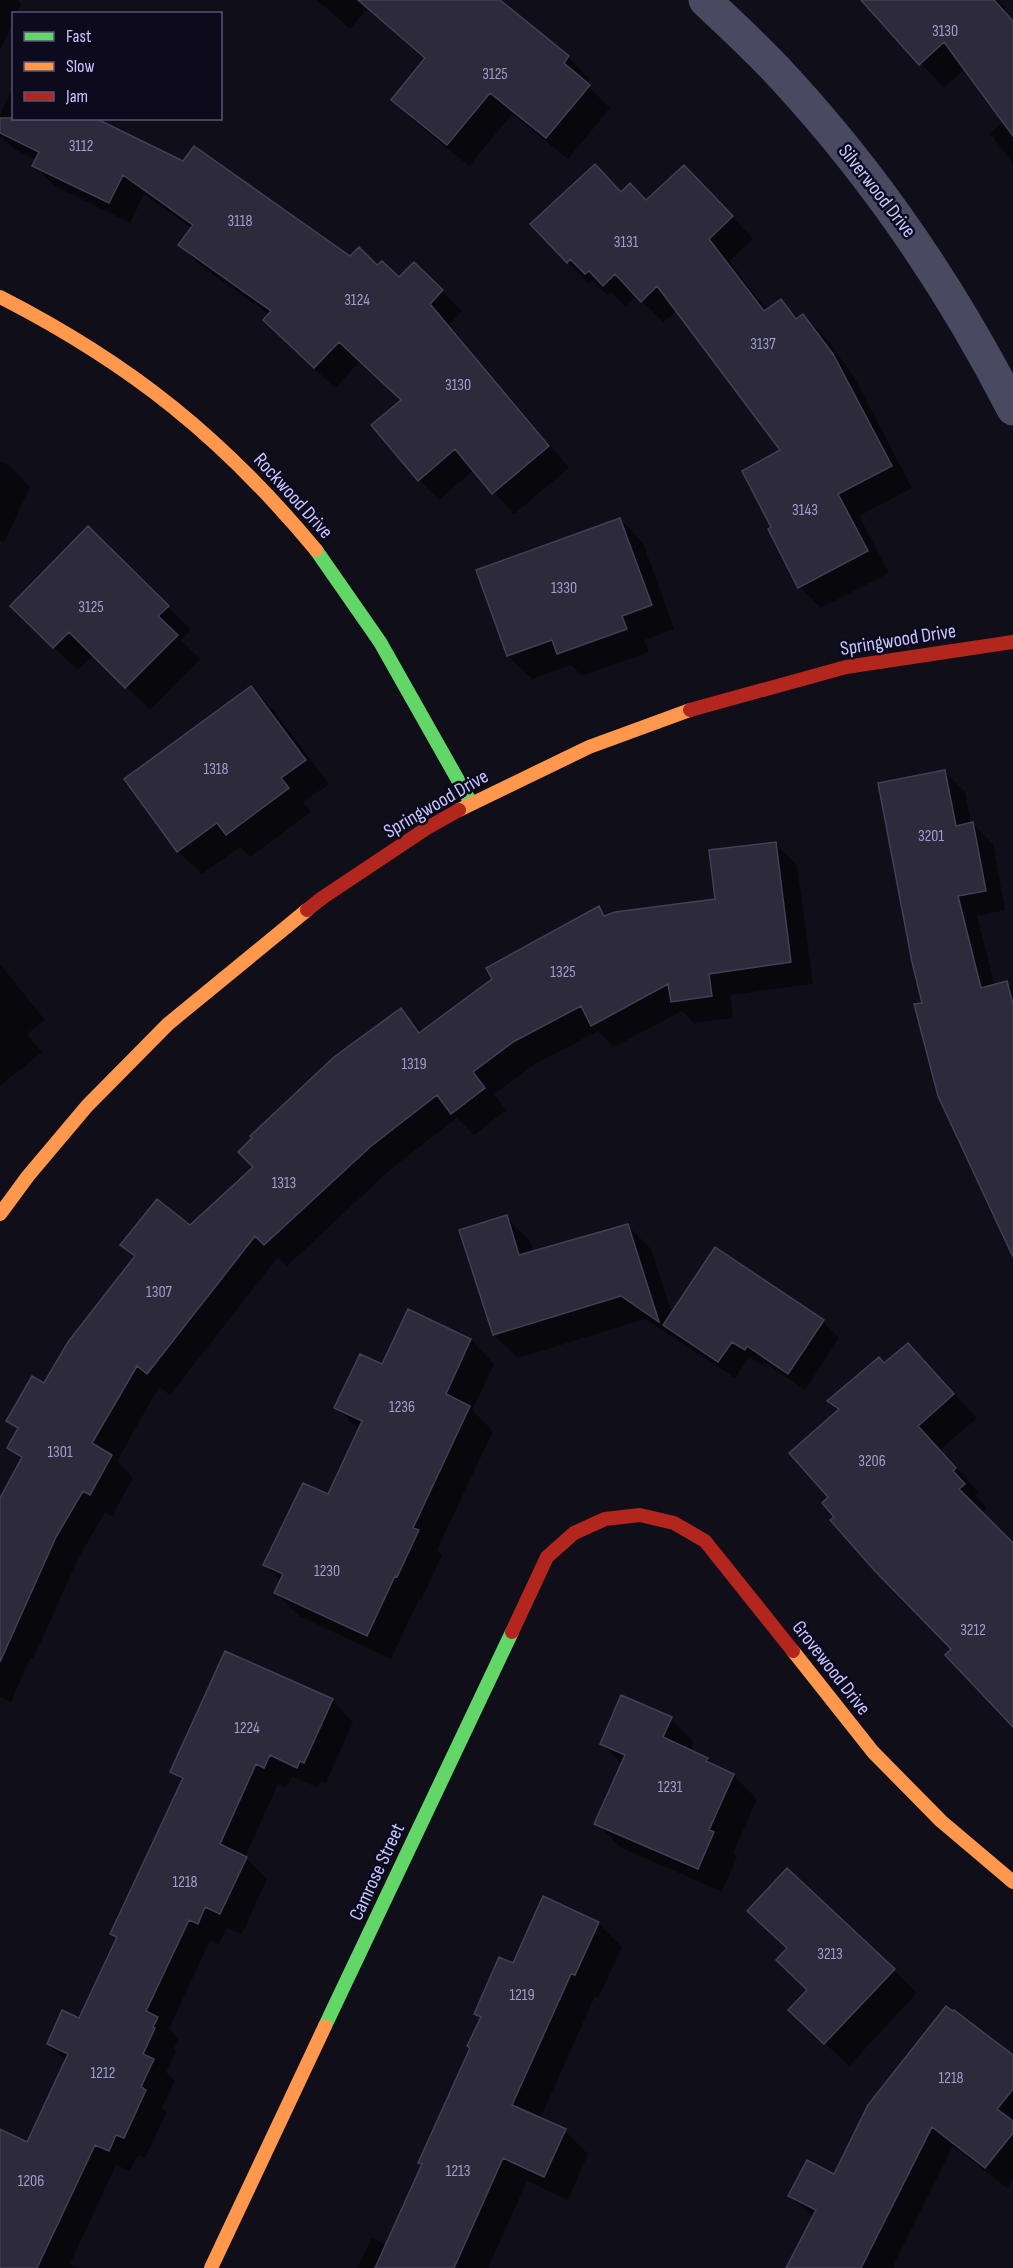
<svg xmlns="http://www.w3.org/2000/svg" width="1013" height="2268" font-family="'Sofia Sans Condensed',sans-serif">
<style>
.shadow{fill:#0007}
.building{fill:#2c2a3b;stroke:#423f57;stroke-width:1.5}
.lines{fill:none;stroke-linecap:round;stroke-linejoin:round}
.street{stroke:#494a61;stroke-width:33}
.fast{stroke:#63d668;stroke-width:14}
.slow{stroke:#ff974d;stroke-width:14}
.jam{stroke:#b3261e;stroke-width:14}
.labels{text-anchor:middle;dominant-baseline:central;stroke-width:5;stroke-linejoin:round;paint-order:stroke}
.number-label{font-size:16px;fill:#a09ece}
.street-label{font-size:20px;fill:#c7c5ff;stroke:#0c0a1c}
</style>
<rect width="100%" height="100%" fill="#100e18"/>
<!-- shadow -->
<path class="shadow" d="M0 0H17L21 4 17 14H14V20L0 50Z
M317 0H497L568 57 590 79 586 84 610 108 568 159 512 114 469 166 415 122 393 100 426 60 367 9 350 29Z
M863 0H998L1006 8 1003 11 1013 21V164L990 133 1004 122 965 68 944 88Z
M14 86V118L377 267 400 279 442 291 462 311 449 325 569 468 514 514 474 470 439 500 419 480 402 400 360 361 335 388 285 341 270 315 201 266 180 245 192 228 144 194 130 223 55 186 34 166 36 160 14 149 0 136V114Z
M595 166 622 193 647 202 706 188 753 239 729 261 767 310 780 301 799 319 803 316 825 337 854 377 912 488 859 516 889 573 821 608 800 587 773 528 783 451 677 310 663 322 637 296 625 306 611 292 607 295 592 280 589 284 568 262Z
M0 461 10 466 30 487 4 543 0 541Z
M620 519 643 543 674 629 644 640 649 652 582 676 571 665 532 679 508 656Z
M88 528 191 630 181 640 200 659 150 710 93 654 78 670 38 632Z
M251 688 274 711 329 784 303 802 311 812 250 857 240 847 202 874 178 851Z
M945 772 965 792 971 824H973L993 844 1005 910 977 916 995 986 1006 983 1013 989V1249L924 1004Z
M775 844 797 865 813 984 730 995 733 1018 694 1023 682 1011 614 1047 598 1031 535 1064 494 1094 506 1110 474 1135 457 1118 392 1168 287 1266 278 1257 170 1395 159 1387 117 1461 133 1478 112 1516 105 1512 78 1559 33 1659 30 1658 11 1702 0 1697V1501L22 1461 9 1448 18 1431 8 1421 45 1385 135 1258 122 1245 190 1227 255 1168 400 1010 423 1032 599 908 607 916 717 900Z
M0 964 45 1020 27 1034 42 1052 0 1086Z
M506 1217 530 1241 533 1252 628 1226 651 1249 672 1314 823 1321 839 1338 805 1390 764 1362 762 1365 749 1357 735 1378 645 1319 518 1358 494 1335Z
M409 1311 471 1340 494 1364 472 1410 493 1431 437 1550 442 1555 421 1600 419 1599 391 1659 299 1616 276 1593 281 1581 265 1565 329 1496 359 1430 336 1407 383 1366Z
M908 1345 977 1418 940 1450 978 1492 975 1495 987 1508 981 1513 1013 1546V1725L953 1649 837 1517 830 1498 839 1411 830 1401 885 1365Z
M332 1700 353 1722 326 1783 321 1781 318 1788 292 1776 286 1788 278 1784 245 1857 267 1879 242 1934 227 1928 219 1944 210 1940 169 2029 178 2039 174 2049 176 2051 166 2072 175 2081 162 2108 167 2112 145 2158 138 2155 130 2171 116 2165 70 2264 79 2268H0V2142L28 2144 66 2061 48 2044 80 2020 118 1939 112 1934 183 1782 172 1771Z
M671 1719 694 1742 691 1751 707 1759 715 1767 733 1775 757 1799 733 1853 737 1857 722 1892 620 1847 596 1823 622 1764 602 1744Z
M598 1923 622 1947 598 1998 595 1996 540 2119 565 2131 588 2154 568 2200 527 2181 488 2268H357L372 2238 387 2245 423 2165 420 2162 471 2048 481 2019 476 2014 514 1965Z
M894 1970 917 1993 849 2066 814 2033 809 1991Z
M1013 2057V2180L1007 2188 953 2146 893 2266 895 2268H800L814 2218 790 2196 835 2176Z"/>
<!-- building -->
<path class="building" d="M358 0H500L569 56 564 63 590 85 546 138 490 93 447 145 391 100 425 58Z
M861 0H994L1013 21V136L944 42 919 65Z
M0 118H95L183 161 194 146 350 256 359 247 377 265 382 261 399 277 414 262 443 290 430 304 549 446 492 494 455 449 418 481 371 425 401 400 339 342 314 368 263 320 271 311 178 245 193 225 123 175 109 203 32 166 39 152 0 133Z
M595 164 621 192 630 183 646 200 684 165 733 216 709 239 764 311 781 299 796 319 803 314 833 354 892 466 838 494 868 551 798 588 768 529 771 527 742 471 780 450 657 286 641 302 615 274 603 286 589 271 585 274 570 259 567 263 530 224Z
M620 518 652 605 622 616 627 629 557 654 552 640 507 656 476 570Z
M88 526 169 606 158 616 178 635 125 688 69 632 53 648 10 606Z
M251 686 306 760 281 778 289 788 226 835 217 823 177 852 124 779Z
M945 770 956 826 973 822 986 891 958 896 981 988 1007 981 1013 1004V1257L938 1096 914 1004 922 1003 912 962 878 783Z
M776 842 791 962 709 974 712 996 671 1002 668 984 591 1026 581 1006 513 1042 473 1072 485 1088 451 1114 437 1095 370 1147 264 1245 255 1236 147 1374 137 1366 92 1443 112 1455 90 1495 83 1491 56 1537 0 1662V1498L22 1457 7 1448 18 1428 6 1421 32 1376 44 1383 68 1342 135 1256 120 1245 157 1199 190 1225 253 1167 238 1152 252 1138 250 1136 334 1057 401 1008 419 1033 492 979 486 968 599 906 604 916 615 912 715 899 709 850Z
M507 1215 519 1255 628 1224 659 1322 621 1296 493 1335 459 1230Z
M715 1247 824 1320 788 1374 747 1346 745 1350 732 1342 718 1362 663 1325Z
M408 1309 471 1339 446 1394 470 1406 413 1528 419 1530 397 1577 395 1576 367 1636 274 1593 283 1574 263 1565 303 1483 328 1494 362 1421 334 1408 360 1354 382 1364Z
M908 1343 954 1394 918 1426 956 1468 953 1471 965 1484 959 1489 1013 1543V1727L945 1655 951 1649 874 1570 830 1520 834 1517 822 1503 828 1497 789 1453 839 1409 827 1401 879 1357 884 1363Z
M225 1651 333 1699 304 1763 300 1761 297 1768 270 1755 264 1768 256 1764 220 1844 247 1857 220 1914 205 1907 198 1924 189 1920 146 2011 158 2017 153 2027 155 2028 143 2054 154 2059 141 2087 146 2090 124 2138 116 2135 109 2151 95 2145 37 2268H0V2129L27 2142 68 2054 47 2044 62 2010 79 2018 117 1937 110 1934 183 1778 170 1772Z
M621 1695 672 1717 663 1737 708 1758 706 1761 734 1774 709 1830 714 1832 698 1869 594 1824 625 1755 600 1744Z
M787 1868 895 1969 824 2044 788 2010 807 1990 776 1960 787 1948 747 1911Z
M543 1896 599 1922 575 1975 571 1974 512 2105 566 2129 544 2177 503 2158 454 2268H375L422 2164 418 2163 470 2048 467 2046 481 2017 474 2014 499 1957 513 1963Z
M946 2006 953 2011 954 2010 1013 2055V2089L997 2109 1013 2121V2133L985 2168 932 2127 861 2268H786L816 2210 788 2196 807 2160 834 2174 868 2105Z"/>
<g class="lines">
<!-- street -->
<path class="street" d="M705 0C732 26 761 52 786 80 877 179 952 290 1013 409"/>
<!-- fast -->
<path class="fast" d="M316 550 380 642 471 803
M325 2026 512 1632"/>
<!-- slow -->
<path class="slow" d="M0 297C131 364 223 438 316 550
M459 810 589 747 690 710
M0 1214 28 1176 87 1106 168 1024 307 910
M793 1651 873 1752 941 1821 1013 1882
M211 2268 325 2026"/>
<!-- jam -->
<path class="jam" d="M690 710 846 667 1013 642
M307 910 322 898 427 828 459 810
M512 1632 547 1557 574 1533 605 1519 640 1515 674 1523 705 1541 793 1651"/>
</g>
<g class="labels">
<!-- number labels -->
<g class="number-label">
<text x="945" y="31">3130</text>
<text x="495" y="74">3125</text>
<text x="81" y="146">3112</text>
<text x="240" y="221">3118</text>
<text x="626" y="242">3131</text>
<text x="357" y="300">3124</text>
<text x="763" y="344">3137</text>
<text x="458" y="385">3130</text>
<text x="805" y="510">3143</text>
<text x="564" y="588">1330</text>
<text x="91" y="607">3125</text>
<text x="216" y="769">1318</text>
<text x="931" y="836">3201</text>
<text x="563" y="972">1325</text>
<text x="414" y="1064">1319</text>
<text x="284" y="1183">1313</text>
<text x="159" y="1292">1307</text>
<text x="402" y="1407">1236</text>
<text x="60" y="1452">1301</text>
<text x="872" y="1461">3206</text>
<text x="327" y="1571">1230</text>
<text x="973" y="1630">3212</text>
<text x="247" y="1728">1224</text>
<text x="670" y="1787">1231</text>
<text x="185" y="1882">1218</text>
<text x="830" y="1954">3213</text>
<text x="522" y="1995">1219</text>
<text x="103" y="2073">1212</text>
<text x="951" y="2078">1218</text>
<text x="458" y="2171">1213</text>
<text x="31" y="2181">1206</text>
</g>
<!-- street labels -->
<g class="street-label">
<text transform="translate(877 191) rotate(52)">Silverwood Drive</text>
<text transform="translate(293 496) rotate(48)">Rockwood Drive</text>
<text transform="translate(898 640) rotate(-9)">Springwood Drive</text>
<text transform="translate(436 804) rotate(-30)">Springwood Drive</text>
<text transform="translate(831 1668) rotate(52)">Grovewood Drive</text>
<text transform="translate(377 1872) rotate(-65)">Camrose Street</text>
</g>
</g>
<!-- legend -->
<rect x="12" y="12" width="210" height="108" fill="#0c0a1c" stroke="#575577" stroke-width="1.5"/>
<rect x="24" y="32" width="30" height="9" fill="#63d668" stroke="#575577" stroke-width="1.5"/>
<text x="66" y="42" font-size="18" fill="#c7c5ff">Fast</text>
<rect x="24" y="62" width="30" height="9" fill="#ff974d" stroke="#575577" stroke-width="1.5"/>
<text x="66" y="72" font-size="18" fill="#c7c5ff">Slow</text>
<rect x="24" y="92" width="30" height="9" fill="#b3261e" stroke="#575577" stroke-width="1.5"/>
<text x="66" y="102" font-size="18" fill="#c7c5ff">Jam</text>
</svg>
